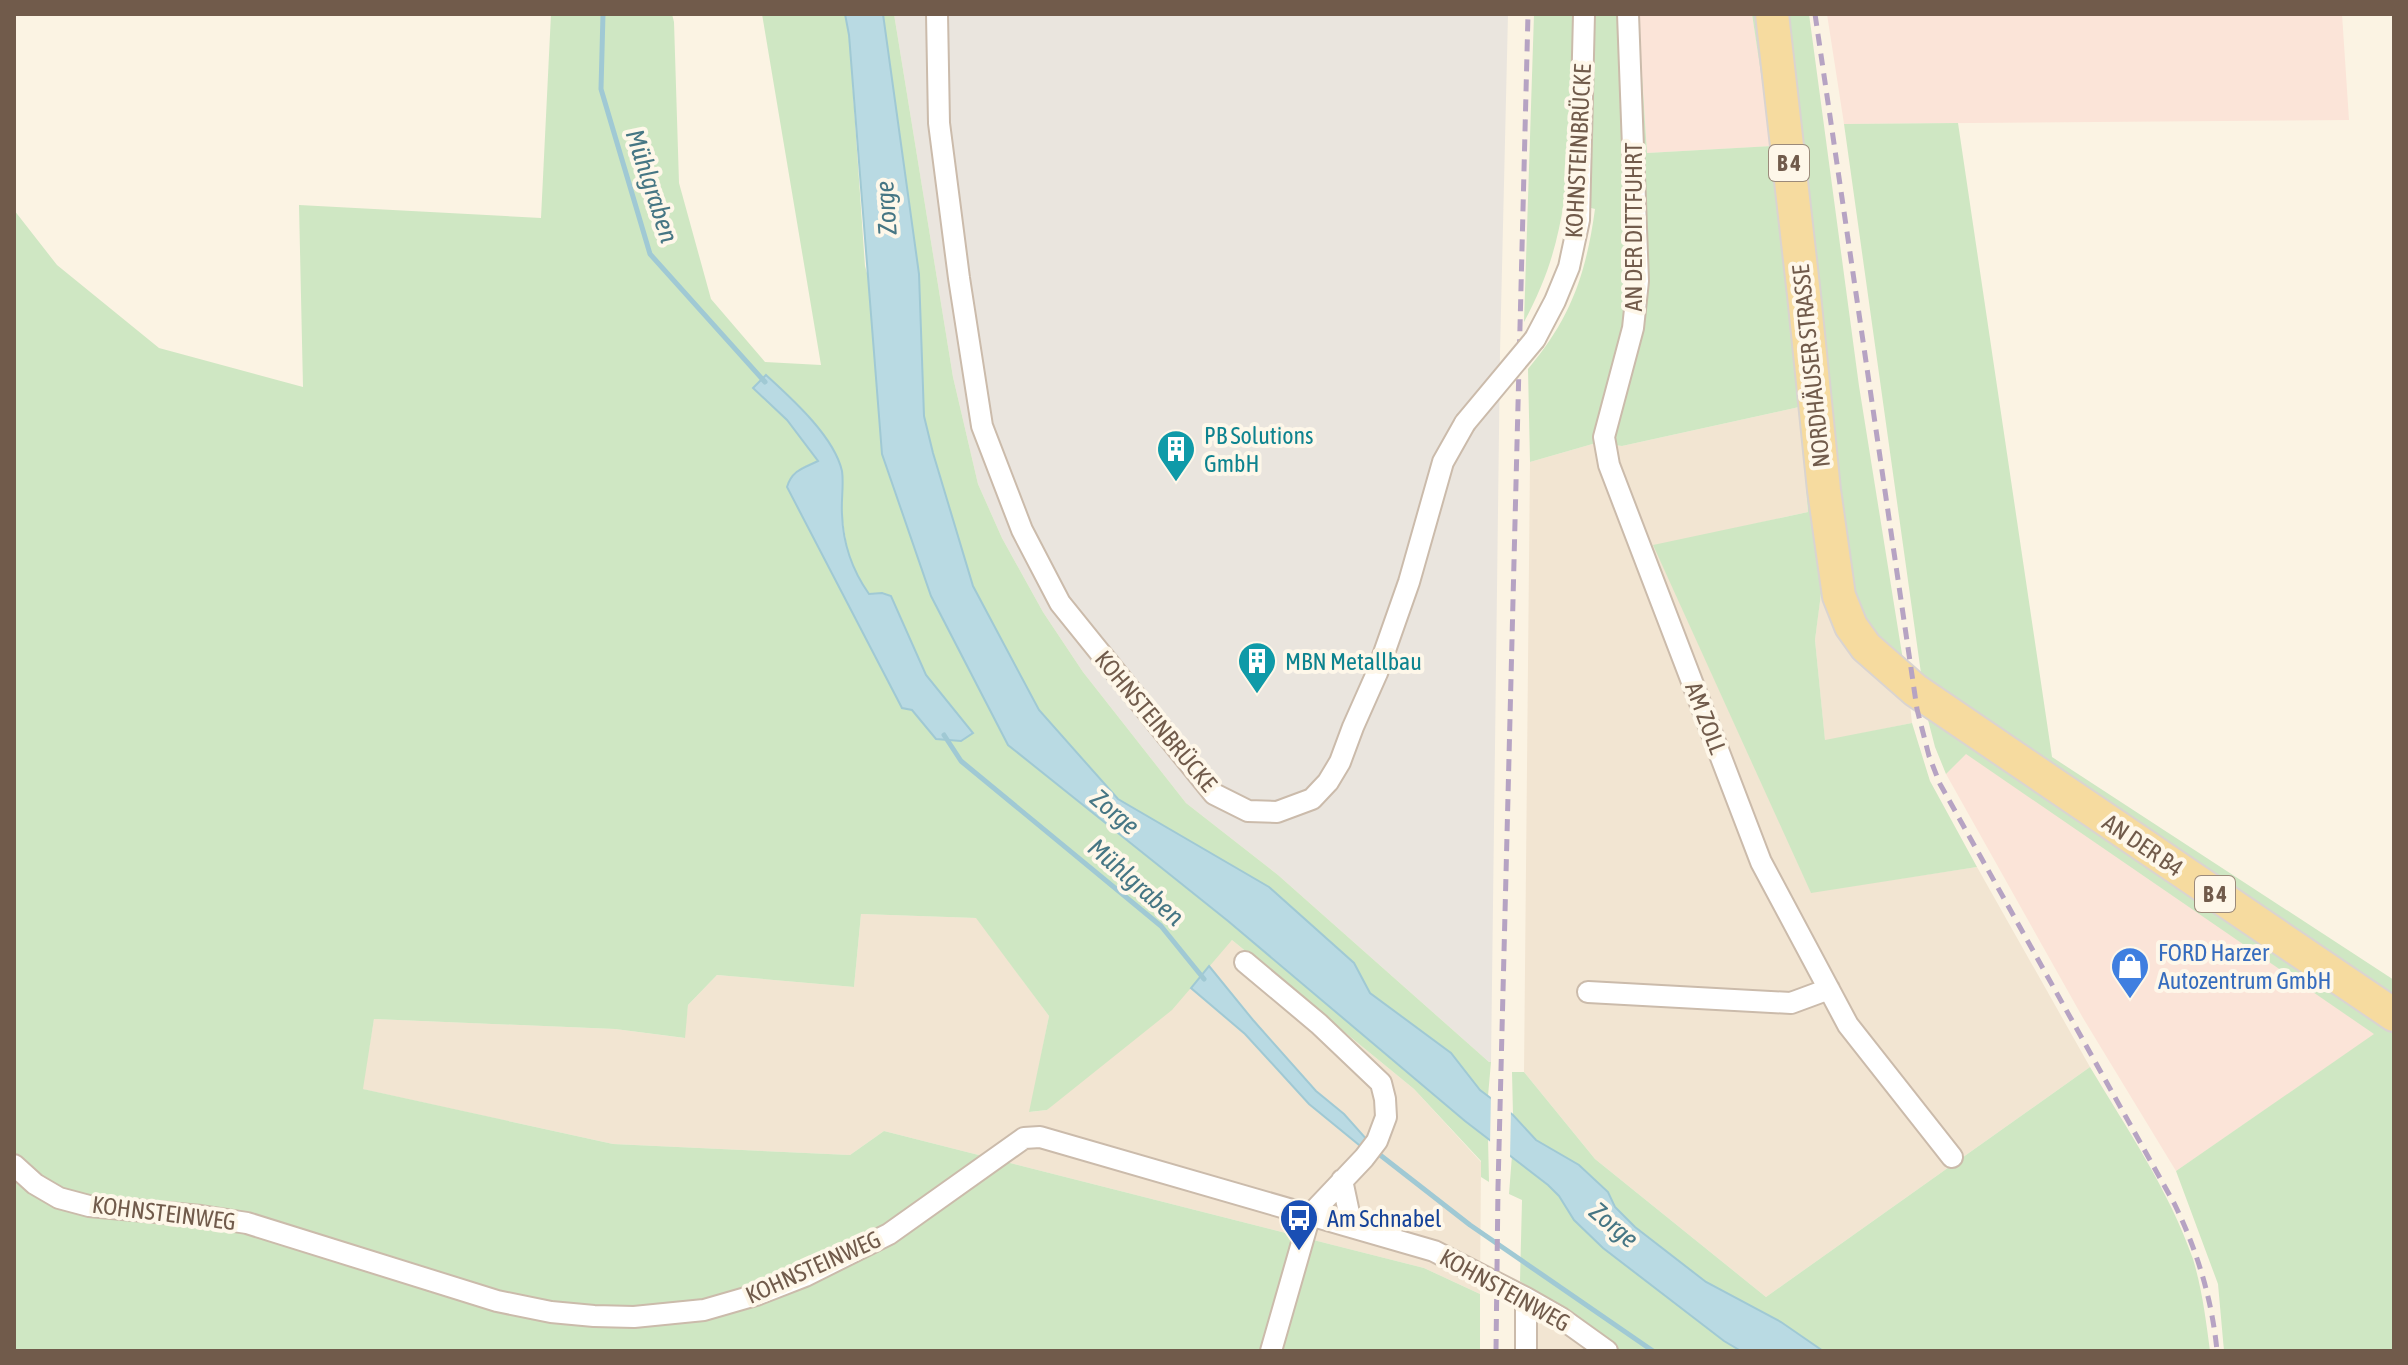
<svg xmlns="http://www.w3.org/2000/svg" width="2408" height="1365" font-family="'Asap Condensed',sans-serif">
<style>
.residential{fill:#f2e5d2}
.commercial{fill:#fbe4d8}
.industrial{fill:#eae5de}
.green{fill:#cfe7c3;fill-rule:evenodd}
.water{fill:#b9dae3;stroke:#a0c9d4;stroke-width:2}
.pier{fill:#fbf3e3}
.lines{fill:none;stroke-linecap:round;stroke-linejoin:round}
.stream{stroke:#a0c9d4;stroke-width:5}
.minor-casing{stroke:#cbbbab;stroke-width:24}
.primary-casing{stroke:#dad4d0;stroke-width:36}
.minor{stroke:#fff;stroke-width:20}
.primary{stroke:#f6db9f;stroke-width:32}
.rail{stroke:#b6a3c3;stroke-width:5;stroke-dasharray:12 8;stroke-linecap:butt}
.minor-bridge-casing{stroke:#cbbbab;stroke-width:24;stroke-linecap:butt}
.minor-bridge{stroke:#fff;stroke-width:20}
.labels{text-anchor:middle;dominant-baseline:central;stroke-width:8;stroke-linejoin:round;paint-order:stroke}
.shield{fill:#fef7e9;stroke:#9b8a7a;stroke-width:2}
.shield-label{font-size:22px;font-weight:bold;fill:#715b4b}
.street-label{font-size:24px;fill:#715b4b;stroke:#fef7e9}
.culture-label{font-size:24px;fill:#0d838f;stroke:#fef7e9;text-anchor:start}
.shop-label{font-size:24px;fill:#366cbe;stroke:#fef7e9;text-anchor:start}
.transit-label{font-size:24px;fill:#164399;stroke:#fef7e9;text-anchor:start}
.water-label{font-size:26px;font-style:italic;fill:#467684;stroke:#fef7e9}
</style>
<rect width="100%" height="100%" fill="#fbf3e3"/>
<!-- residential -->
<path class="residential" d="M1799 407 1808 512 1654 546 1811 892 1977 867 2090 1067 1766 1297 1595 1159 1524 1072 1530 462 1596 443 1622 446Z
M1822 584 1910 704 1912 723 1825 741 1815 640Z
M861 914 977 918 1049 1016 1030 1112 1047 1110 1232 940 1414 1089 1481 1162 1480 1294 1424 1268 884 1131 850 1155 613 1144 362 1089 374 1019 615 1029 684 1038 688 1005 717 975 854 987Z
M1520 1281 1621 1351H1518Z"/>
<!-- commercial -->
<path class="commercial" d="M1638 14H1752L1773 146 1647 153Z
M1827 14H2342L2349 120 1844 124Z
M1966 753 2375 1034 2176 1171 2083 1018 1946 774Z"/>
<!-- industrial -->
<path class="industrial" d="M894 14H1508L1500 353 1491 1062H1489L1278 875 1186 803 1083 672 1043 612 1002 538 978 484 953 377Z"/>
<!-- green -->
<path class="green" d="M551 14H672L674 22 679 183 711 299 765 362 821 365 762 14H845L849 35 865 266 985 700 1008 745 1228 921 1488 1138 1489 1182 1481 1177V1161L1414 1089 1232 940 1172 1010 1047 1110 1029 1112 1049 1016 976 918 861 914 854 987 717 975 688 1005 685 1038 615 1029 374 1019 363 1089 613 1144 850 1155 884 1131 1424 1268 1480 1294V1351H14V210L57 265 159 348 303 387 299 205 541 218ZM766 375 842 471V516L849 559 858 579 869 595 882 593 891 596 926 675 973 733 962 741 936 739 912 710 787 487C792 469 802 468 818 461L787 420 753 388Z
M883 14H894L953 377 978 484 1002 538 1043 612 1083 672 1186 803 1278 875 1489 1062H1491L1488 1096 1480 1091 1451 1053 1370 993 1354 963 1269 887 1118 799 1039 710 973 586 933 453 924 416 919 274Z
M1534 14H1638L1647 153 1772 146 1752 14H1809L1859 386 1910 704 1822 586 1815 640 1825 740 1912 723 1930 781 1977 867 1811 893 1653 545 1808 512 1799 407 1622 446 1596 443 1530 462 1528 369C1571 318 1586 274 1595 209L1564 201C1557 247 1546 281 1524 322Z
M1958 123 2052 757 2394 980V1351H2224L2218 1284 2176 1171 2374 1034 1966 754 1946 774 1935 747 1927 716 1844 124Z
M2090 1067C2127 1129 2169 1190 2193 1259 2202 1289 2206 1320 2210 1351H1823L1781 1322 1706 1282 1635 1227 1615 1207 1608 1192 1579 1165 1536 1140 1513 1115 1512 1072H1524L1595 1159 1766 1297Z
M1512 1155 1548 1185 1559 1196 1574 1220 1687 1311 1741 1351H1621L1520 1281 1522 1200 1509 1194Z"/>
<!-- water -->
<path class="water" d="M845 14H883L919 274 924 416 933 453 973 586 1039 710 1118 799 1269 887 1354 963 1370 993 1451 1053 1480 1090 1513 1115 1536 1140 1579 1165 1608 1192 1615 1207 1635 1227 1706 1282 1781 1322 1823 1351H1741L1724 1341 1603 1248 1574 1220 1559 1196 1548 1185 1465 1121 1228 921 1008 745 931 596 882 454 849 35Z
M766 375C791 398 834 436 842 471 844 484 841 500 842 514 843 544 852 570 869 594L882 593 891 596 926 675 973 733 961 741 936 739 912 710 902 708 787 487C792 470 804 468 818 461L787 420 753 388Z
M1209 966 1253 1020 1316 1091 1344 1114 1369 1142 1364 1149 1309 1104 1245 1034 1191 988Z"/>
<!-- pier -->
<path class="pier" d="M1491 1093 1511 1108 1510 1159 1490 1144Z"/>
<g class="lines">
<!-- stream -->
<path class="stream" d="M603 14 601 89 650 254 765 382
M944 735 961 761 1161 926 1204 979
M1375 1151 1470 1225 1653 1351"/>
<defs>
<path id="minor" d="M937 14 939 123 959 278 982 426 1022 530 1060 603 1214 794 1248 811 1277 812 1312 799 1328 782 1340 762 1353 727 1377 673 1409 582 1443 462 1465 423
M1628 14 1638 281 1633 328 1604 437 1609 465 1761 862 1848 1025 1952 1157
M1535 339 1555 301 1569 267 1579 220 1584 14
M1245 962 1319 1024 1381 1083 1385 1099 1386 1117 1377 1141 1364 1158 1310 1215 1271 1351
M1588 992 1791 1003 1829 989
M14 1165 35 1184 59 1198 89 1206 201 1216 247 1223 497 1301 551 1312 594 1316 634 1317 704 1310 756 1295 805 1276 889 1234 1024 1138 1040 1137 1434 1251 1526 1298 1561 1318 1607 1351
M1342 1180 1352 1227
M1526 1351V1298"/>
<path id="primary" d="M1772 14 1804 295 1824 490 1839 596 1851 626 1866 647 1915 690 2394 1015"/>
</defs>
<!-- minor casing -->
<use href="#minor" class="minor-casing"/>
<!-- primary casing -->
<use href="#primary" class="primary-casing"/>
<!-- minor -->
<use href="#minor" class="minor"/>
<!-- primary -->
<use href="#primary" class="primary"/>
<!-- rail -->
<path class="rail" d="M1815 14 1917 709 1929 756 1940 784 2174 1203C2197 1250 2212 1299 2217 1351
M1496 1351 1498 1187 1528 14"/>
<defs>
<path id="minor-bridge" d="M1465 423 1535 339"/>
</defs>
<!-- minor-bridge casing -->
<use href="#minor-bridge" class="minor-bridge-casing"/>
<!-- minor-bridge -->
<use href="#minor-bridge" class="minor-bridge"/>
</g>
<!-- icons -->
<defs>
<symbol id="building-pin" viewBox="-11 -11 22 30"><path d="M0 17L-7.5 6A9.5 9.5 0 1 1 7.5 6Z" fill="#0f9aa8" stroke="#fef7e9"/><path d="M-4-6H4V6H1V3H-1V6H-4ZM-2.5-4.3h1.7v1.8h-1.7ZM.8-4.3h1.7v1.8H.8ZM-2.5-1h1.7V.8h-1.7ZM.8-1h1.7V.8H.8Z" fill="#fff"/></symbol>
<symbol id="shop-pin" viewBox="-11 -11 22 30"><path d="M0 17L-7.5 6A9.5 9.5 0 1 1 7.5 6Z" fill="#3f7fe0" stroke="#fef7e9"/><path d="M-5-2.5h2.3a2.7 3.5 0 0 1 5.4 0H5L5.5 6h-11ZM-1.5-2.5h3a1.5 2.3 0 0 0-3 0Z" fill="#fff"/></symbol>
<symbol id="bus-pin" viewBox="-11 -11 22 30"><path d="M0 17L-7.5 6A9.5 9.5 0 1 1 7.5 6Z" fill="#1a4fb4" stroke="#fef7e9"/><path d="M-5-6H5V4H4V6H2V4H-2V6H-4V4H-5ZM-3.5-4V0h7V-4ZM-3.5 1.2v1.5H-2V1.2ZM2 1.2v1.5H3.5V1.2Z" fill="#fff"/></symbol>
</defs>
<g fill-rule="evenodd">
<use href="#building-pin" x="1154" y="427" width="44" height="60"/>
<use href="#building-pin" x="1235" y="639" width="44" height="60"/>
<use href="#shop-pin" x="2108" y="944" width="44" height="60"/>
<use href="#bus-pin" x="1277" y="1196" width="44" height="60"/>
</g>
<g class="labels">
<!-- shield labels -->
<g class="shield">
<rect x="1769" y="145" width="40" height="36" rx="6"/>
<rect x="2195" y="876" width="40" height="36" rx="6"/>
</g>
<g class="shield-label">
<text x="1789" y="163">B 4</text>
<text x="2215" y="894">B 4</text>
</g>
<!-- street labels -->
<g class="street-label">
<text transform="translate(1578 151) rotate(-87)">KOHNSTEINBRÜCKE</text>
<text transform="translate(1633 227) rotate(-90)">AN DER DITTFUHRT</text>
<text transform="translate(1811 366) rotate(-96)">NORDHÄUSER STRASSE</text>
<text transform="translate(1706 718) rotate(69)">AM ZOLL</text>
<text transform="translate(1156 721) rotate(50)">KOHNSTEINBRÜCKE</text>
<text transform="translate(2143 845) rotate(34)">AN DER B4</text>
<text transform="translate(164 1213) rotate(7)">KOHNSTEINWEG</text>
<text transform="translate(813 1267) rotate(-24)">KOHNSTEINWEG</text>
<text transform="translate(1505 1290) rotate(29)">KOHNSTEINWEG</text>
</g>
<!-- culture labels -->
<g class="culture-label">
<text x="1204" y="435">PB Solutions<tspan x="1204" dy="28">GmbH</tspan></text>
<text x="1285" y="661">MBN Metallbau</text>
</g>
<!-- shop labels -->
<g class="shop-label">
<text x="2158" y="952">FORD Harzer<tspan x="2158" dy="28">Autozentrum GmbH</tspan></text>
</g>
<!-- transit labels -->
<g class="transit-label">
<text x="1327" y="1218">Am Schnabel</text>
</g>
<!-- water labels -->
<g class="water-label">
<text transform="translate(652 186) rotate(72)">Mühlgraben</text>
<text transform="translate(886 208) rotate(-94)">Zorge</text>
<text transform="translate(1115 812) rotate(40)">Zorge</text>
<text transform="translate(1136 882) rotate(41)">Mühlgraben</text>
<text transform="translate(1614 1225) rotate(40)">Zorge</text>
</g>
</g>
<!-- border -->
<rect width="2408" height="1365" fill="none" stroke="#715b4b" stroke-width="32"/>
</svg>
